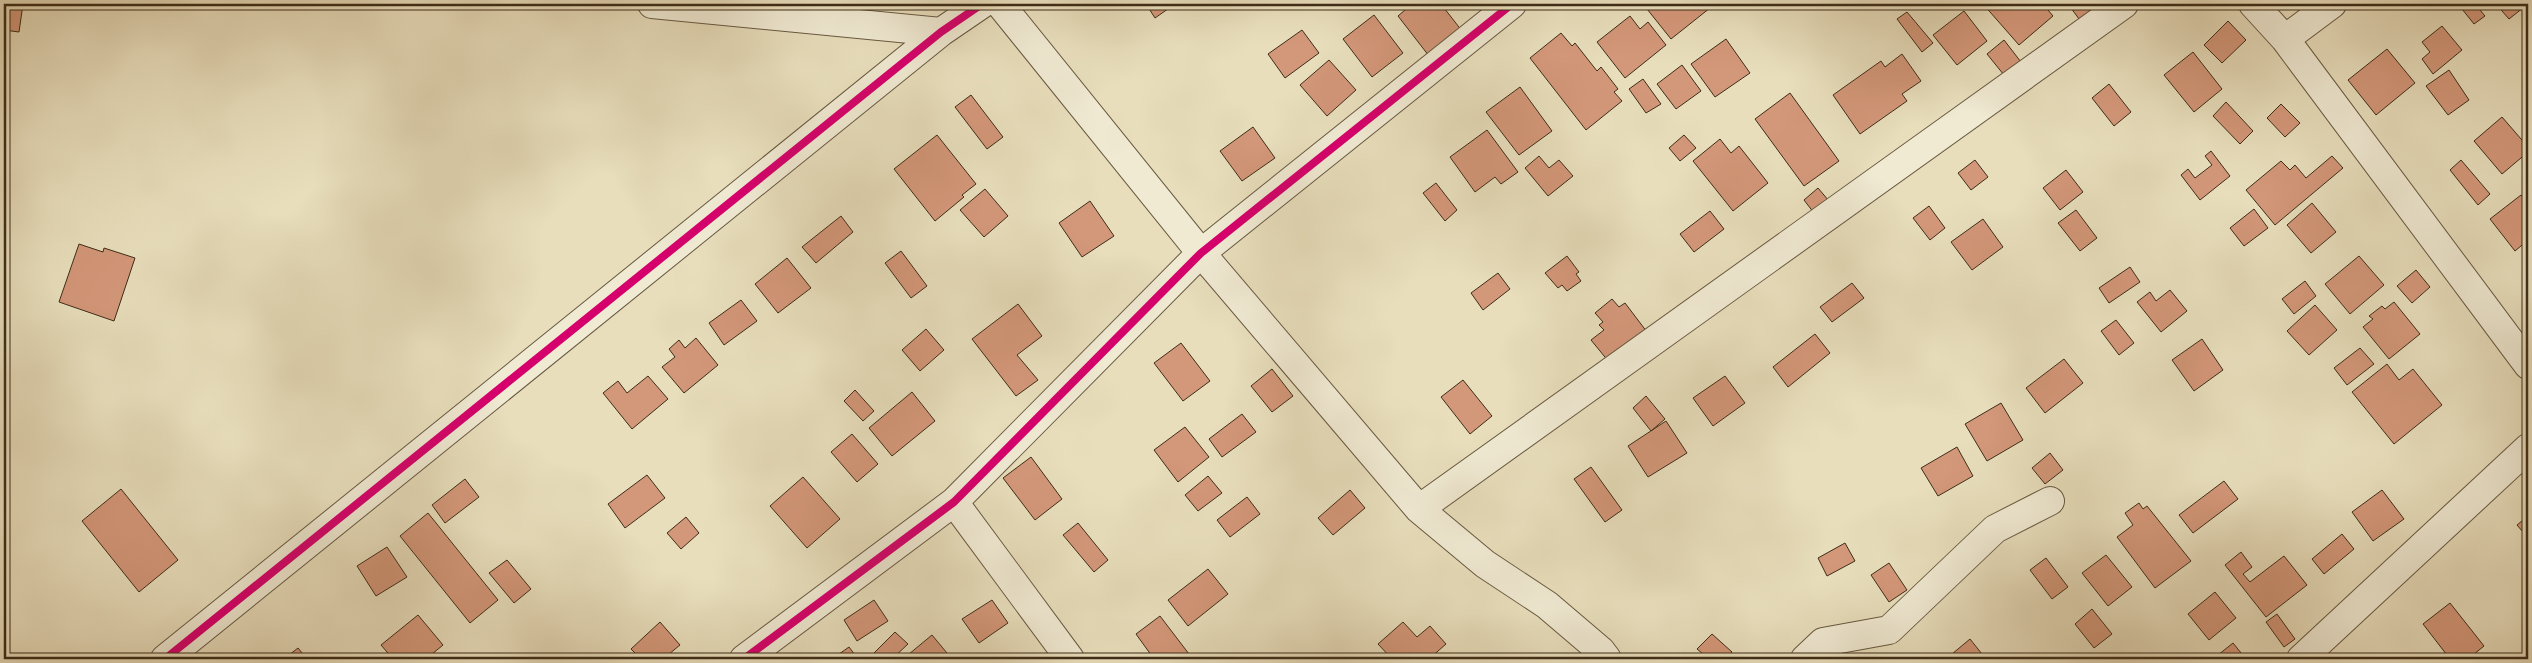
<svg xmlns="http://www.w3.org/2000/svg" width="2532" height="663" font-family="'Libre Bodoni',serif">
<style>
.building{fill:#d39779;stroke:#3e2d18}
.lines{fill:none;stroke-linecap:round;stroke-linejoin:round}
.minor-casing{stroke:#685941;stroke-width:30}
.minor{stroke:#f0ead3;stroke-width:28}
.cycleway-casing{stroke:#f0ead3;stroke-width:11}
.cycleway{stroke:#d6006c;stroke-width:8}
</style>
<rect width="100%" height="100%" fill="#e8debc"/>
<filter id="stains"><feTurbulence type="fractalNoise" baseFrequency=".004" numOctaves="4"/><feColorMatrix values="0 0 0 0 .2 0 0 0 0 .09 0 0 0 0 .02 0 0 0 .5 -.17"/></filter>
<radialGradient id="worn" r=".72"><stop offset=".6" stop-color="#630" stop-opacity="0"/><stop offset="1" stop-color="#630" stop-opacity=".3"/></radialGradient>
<!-- building -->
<path class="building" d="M4 4H23L19 32 4 30Z
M1146 4H1175L1155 18Z
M1412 4 1416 8 1422 4H1441L1462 31 1429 56 1398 16Z
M1643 4H1715L1671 39Z
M1915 4H1927L1920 10Z
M1983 4H2043L2053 16 2019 45Z
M2068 4H2109L2082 23Z
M2469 4H2475L2485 16 2474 24 2462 9Z
M2496 4H2528L2509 19Z
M1964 11 1987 41 1957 65 1933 35Z
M1907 12 1933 43 1922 52 1897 19Z
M1374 15 1403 53 1372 77 1343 39Z
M1630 16 1640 29 1648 22 1666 45 1625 78 1597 42Z
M2228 21 2246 40 2222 63 2204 45Z
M2442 26 2462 50 2433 74 2422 59 2430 52 2422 42Z
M1302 30 1319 53 1285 78 1268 54Z
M1561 33 1572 46 1575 43 1597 71 1601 67 1618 89 1614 92 1622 101 1586 130 1530 58Z
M1726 39 1750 73 1715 97 1691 64Z
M2004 40 2021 62 2004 75 1987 54Z
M2387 49 2415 83 2376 115 2348 80Z
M2193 52 2222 89 2194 112 2164 75Z
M1902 54 1921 81 1902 94 1907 101 1860 134 1833 95 1881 61 1885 67Z
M1329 60 1356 90 1327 116 1300 85Z
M1682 65 1701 91 1676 109 1657 84Z
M2449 70 2469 100 2448 115 2426 86Z
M1643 79 1661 104 1646 113 1629 89Z
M2109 84 2131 112 2114 126 2092 98Z
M1520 87 1552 131 1519 155 1486 112Z
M1790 93 1839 161 1804 186 1755 119Z
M971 95 1003 137 987 149 955 107Z
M2226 102 2253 131 2240 144 2213 116Z
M2281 104 2300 123 2285 137 2267 118Z
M2502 117 2528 147V152L2502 174 2474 141Z
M1253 127 1275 158 1242 181 1220 151Z
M1487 130 1518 172 1501 184 1495 177 1475 192 1450 157Z
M937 135 976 184 962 195 964 197 935 221 894 169Z
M1684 135 1696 148 1680 161 1669 148Z
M1720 139 1731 153 1739 146 1768 183 1733 211 1693 161Z
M2211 151 2230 176 2200 200 2181 175 2188 169 2195 178 2212 165 2205 156Z
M1539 156 1549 168 1559 160 1573 176 1548 196 1525 168Z
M2332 156 2343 168 2275 225 2246 190 2281 161 2290 170 2295 165 2306 178Z
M1975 160 1988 177 1971 190 1958 173Z
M2461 160 2490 194 2478 205 2450 170Z
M2066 170 2083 192 2060 210 2043 188Z
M1436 183 1457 210 1445 221 1423 193Z
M1818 188 1829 201 1814 213 1804 200Z
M985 189 1008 216 984 237 960 210Z
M2521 195 2528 204V240L2515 251 2490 219Z
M1090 201 1114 236 1082 257 1059 223Z
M2312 203 2336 232 2311 253 2287 225Z
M1929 206 1945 228 1930 240 1913 218Z
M2254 209 2268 228 2244 246 2230 228Z
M2076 210 2097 238 2080 251 2058 223Z
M1710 211 1724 229 1694 252 1680 234Z
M841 216 853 232 816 263 802 247Z
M1983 219 2003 247 1972 270 1951 242Z
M79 244 103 252 104 248 135 258 114 321 59 302Z
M901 251 927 286 911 298 885 263Z
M1567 256 1579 272 1576 274 1581 281 1567 291 1562 285 1558 288 1545 273Z
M2359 256 2384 285 2350 314 2325 284Z
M787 258 811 288 778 313 755 284Z
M2130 267 2140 282 2109 303 2099 288Z
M2416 270 2430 287 2412 303 2397 286Z
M1498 273 1510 289 1483 310 1471 293Z
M2305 281 2316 296 2294 314 2282 299Z
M1852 283 1864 298 1832 322 1820 307Z
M2170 290 2187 311 2161 332 2137 302 2150 292 2156 301Z
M1612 299 1619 307 1625 303 1647 332 1609 362 1591 340 1604 330 1599 325 1603 322 1595 313Z
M741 300 757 321 724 345 709 323Z
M2394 302 2420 334 2389 359 2363 327 2373 319 2369 316 2382 306 2385 309Z
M1018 304 1042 336 1017 355 1038 380 1016 396 972 339Z
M2315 305 2337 330 2309 355 2287 331Z
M2116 320 2134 343 2119 355 2101 331Z
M926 329 944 350 920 371 902 350Z
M1815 334 1830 353 1788 387 1773 367Z
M696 338 718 365 684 393 662 367 675 357 669 349 679 340 685 348Z
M2202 339 2223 370 2194 391 2172 360Z
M1181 343 1210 381 1183 401 1154 363Z
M2360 348 2374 364 2347 385 2334 368Z
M2064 359 2083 383 2045 413 2026 388Z
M2387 364 2399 380 2413 369 2442 405 2394 444 2352 392Z
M1272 369 1293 396 1272 412 1251 386Z
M648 376 668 399 632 429 603 393 618 381 627 393Z
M1725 376 1745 403 1713 426 1693 398Z
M1463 380 1492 416 1470 434 1441 397Z
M855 390 874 411 863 421 844 401Z
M912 392 935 421 892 456 869 428Z
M1646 396 1665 419 1651 431 1633 408Z
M2001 403 2023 440 1987 461 1965 424Z
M1242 414 1256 432 1222 457 1209 439Z
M1666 421 1687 453 1648 477 1628 446Z
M1185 427 1209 457 1178 482 1154 450Z
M852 434 878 464 857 482 831 452Z
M1957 447 1973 476 1938 496 1921 468Z
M2050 453 2063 470 2045 484 2032 468Z
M1031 457 1062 499 1035 520 1003 478Z
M1591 467 1622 510 1605 522 1574 479Z
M647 475 665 498 625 528 608 504Z
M1208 476 1222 493 1198 511 1185 495Z
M803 477 840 519 807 548 770 506Z
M465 479 479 497 445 523 432 505Z
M2224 481 2238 499 2193 533 2179 515Z
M121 489 178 560 139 592 82 521Z
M1350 490 1365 508 1333 535 1318 518Z
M2382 490 2404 519 2373 541 2352 512Z
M1247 497 1260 514 1230 537 1217 520Z
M2139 503 2143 509 2147 506 2191 561 2155 588 2117 537 2133 525 2125 513Z
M428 513 498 600 470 623 400 536Z
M2528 516V538L2517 525Z
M686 517 699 533 681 549 667 533Z
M1078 523 1108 560 1094 572 1063 535Z
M2342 534 2354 549 2324 574 2312 559Z
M1845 543 1855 561 1827 576 1818 558Z
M387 547 407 577 376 596 357 566Z
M2241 552 2252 567 2243 574 2250 582 2284 556 2307 585 2266 617 2225 565Z
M2106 555 2132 587 2108 606 2082 573Z
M2046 558 2068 587 2052 599 2030 570Z
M507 560 531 589 514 603 489 573Z
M1889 563 1907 590 1889 602 1871 575Z
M1208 569 1228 594 1188 626 1168 600Z
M2215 592 2236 618 2209 640 2188 614Z
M874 600 888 621 857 641 844 620Z
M992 600 1008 623 979 643 962 619Z
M2450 603 2484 646 2468 659H2450L2423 624Z
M2092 609 2112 634 2094 648 2075 624Z
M2277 614 2295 639 2284 647 2266 622Z
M418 615 443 645 426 659H393L381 645Z
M1160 616 1189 654 1183 659H1154L1136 634Z
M660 622 680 645 663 659H641L631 649Z
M1403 622 1417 637 1430 626 1446 644 1429 659H1392L1378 644Z
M895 632 908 644 892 659H871L869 658Z
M1712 634 1732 652 1725 659H1709L1697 649Z
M932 635 952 659H903Z
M1970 639 1986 659H1956L1952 654Z
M2233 643 2246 659H2213Z
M849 647 858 659H832Z
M298 648 307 659H284Z
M1685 653 1689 659H1676Z
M610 654 613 659H602Z"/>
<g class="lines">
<defs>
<path id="minor" d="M652 4 941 32
M1000 4 1201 253 1419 509 1485 564 1547 605 1601 651 1607 659
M2253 4 2285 39 2332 4
M2285 39 2528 365
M954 502 1070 659
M1419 509 2124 4
M165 659 941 32 982 4
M744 659 954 502 1201 253 1512 4
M1805 659 1823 642 1889 630 1995 529 2050 501
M2301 659 2528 448"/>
</defs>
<!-- minor casing -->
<use href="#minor" class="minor-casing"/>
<!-- minor -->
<use href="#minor" class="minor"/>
<defs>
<path id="cycleway" d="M165 659 941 32 982 4
M744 659 954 502 1201 253 1512 4"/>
</defs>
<!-- cycleway casing -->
<use href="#cycleway" class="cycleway-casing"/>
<!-- cycleway -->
<use href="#cycleway" class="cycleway"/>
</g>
<!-- margin -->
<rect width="2532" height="663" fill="none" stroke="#e8debc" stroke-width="20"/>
<rect x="5" y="5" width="2522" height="653" fill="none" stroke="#3e2d18" stroke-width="2.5"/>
<rect x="10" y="10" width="2512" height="643" fill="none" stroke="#3e2d18"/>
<rect width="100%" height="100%" filter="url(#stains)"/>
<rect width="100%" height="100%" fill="url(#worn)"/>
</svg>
